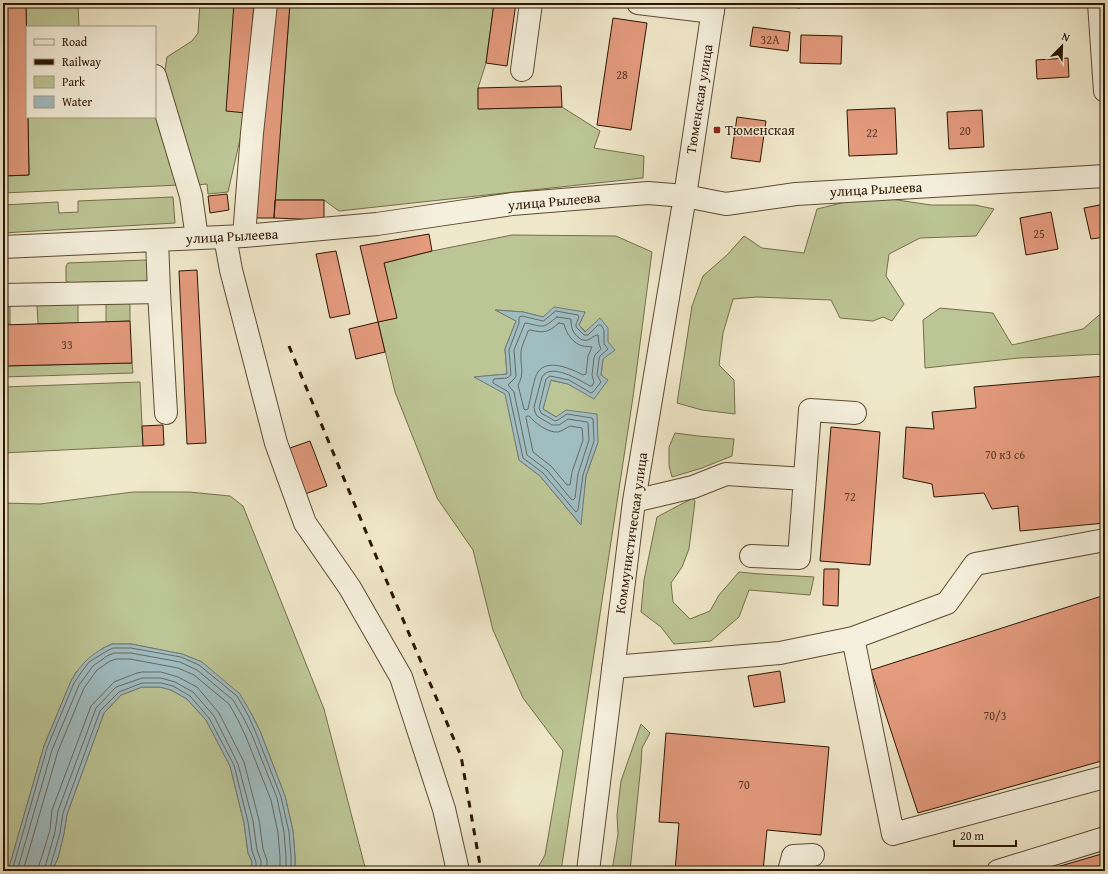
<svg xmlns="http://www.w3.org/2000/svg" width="1108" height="874" font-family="'Gentium Book Plus',serif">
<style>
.green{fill:#bcc595;stroke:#746e4a;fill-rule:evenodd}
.water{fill:#a0bdc2;stroke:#717a74}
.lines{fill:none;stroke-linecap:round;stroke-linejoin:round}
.shore{stroke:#666a61;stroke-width:1}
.building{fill:#e49b7e;stroke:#2b1600}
.minor-casing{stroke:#5c4a32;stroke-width:24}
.minor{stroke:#f5f0dd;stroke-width:22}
.rail{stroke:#2b1600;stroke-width:3;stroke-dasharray:7 7;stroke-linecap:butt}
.poi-dot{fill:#8f2418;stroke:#f5f0dd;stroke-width:1.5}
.labels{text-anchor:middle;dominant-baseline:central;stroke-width:3;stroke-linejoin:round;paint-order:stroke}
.number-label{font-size:12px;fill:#593720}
.street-label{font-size:14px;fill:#2b1600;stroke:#f5f0dd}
.poi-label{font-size:14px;fill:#2b1600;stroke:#f5f0dd;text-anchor:start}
</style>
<rect width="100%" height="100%" fill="#f0e8ca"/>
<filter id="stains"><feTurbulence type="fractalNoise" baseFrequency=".005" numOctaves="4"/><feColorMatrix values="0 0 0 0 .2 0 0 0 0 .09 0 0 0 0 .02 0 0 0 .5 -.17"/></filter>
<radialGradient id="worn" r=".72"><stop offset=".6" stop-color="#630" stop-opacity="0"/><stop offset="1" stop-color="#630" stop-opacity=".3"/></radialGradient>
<!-- green -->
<path class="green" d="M26 3H78L79 27H27V80Z
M200 3H234L246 113 228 192 208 194 207 184 197 185 164 76 167 57 192 41 198 33Z
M290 3H494L486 63 478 88 479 109 562 107 600 131 594 148 644 156 643 178 339 211 324 200H275Z
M155 103 180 185 3 193V176L29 175 28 117H155Z
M870 196 931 205H975L994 209 976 236 920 238 889 254 886 276 904 304 892 321 883 317 873 321 840 318 831 300 757 297 733 299 723 333 719 365 734 380 735 414 702 410 677 403 692 306 703 276 727 255 744 236 762 248 804 253 817 209Z
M173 197 175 223 3 233V205L58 202 59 213 78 212V201Z
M512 235 616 236 652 252 633 397 561 871H536L545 855 563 751 523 698 493 630 473 550 437 498 395 392 378 322 396 318 384 263 432 251ZM496 310 523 312 543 317 585 312 579 325 586 332 603 359 601 375 594 398 568 384 550 380 543 409 598 442 586 476 580 524 540 476 519 460 506 394 475 377 507 374 505 349 516 321Z
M145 260 149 263V277L146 281 70 283 66 281V266L68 263Z
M75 303 78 305V323L38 324 37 306 40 304Z
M108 303H128L130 305V321L106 322V305Z
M3 304H5L10 307V324L3 325Z
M940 308 993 313 1012 345 1083 329 1105 310V354L1019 358 925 368 923 320Z
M132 363 133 373 3 377V366Z
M140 382 143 446 3 453V387Z
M675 433 698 436 734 439 732 456 702 468 672 477 669 466V447Z
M133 492H189L230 496 243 506 324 709 366 871H295V857L293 831 285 796 260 731 251 713 202 662 182 654 131 644H112L103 648 76 672 71 681 44 746 8 871H3V503L40 504Z
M693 498 695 501 689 549 682 567 671 583 673 602 690 619 710 611 719 595 739 572C764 575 789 575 814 577L810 595 749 590 739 617 711 641 674 644 661 627 641 612 644 580 657 517Z
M142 687H160L171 690 187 699 206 720 230 766 244 823 248 853 252 862V871H52L58 858 64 833 67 814 104 713 121 695Z
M641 724 650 733 642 748 641 765 630 871H612L618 834 617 815 621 781Z"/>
<!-- water -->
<path class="water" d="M554 307 585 312 579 325 585 332 600 318 608 328V342L615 350 603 359 601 375 608 380 594 399 568 384 551 380 543 409 556 417 566 410 597 414 598 442 586 476 581 525 540 476 519 460 505 394 474 377 507 374 505 349 516 321 495 310 523 312 543 317Z
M112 644H131L182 654 202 662 240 694 251 713 260 731 285 796 293 831 295 857V871H252V862L248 853 244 823 230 766 206 720 187 699 171 690 160 687H142L121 695 104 713 67 814 64 833 58 858 52 871H8L44 746 71 681C82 662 92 653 112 644Z"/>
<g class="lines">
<!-- shore -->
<path class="shore" d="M556 311 578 315 579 317 576 324V327L584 335H588L598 325H601L604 330V344L608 349 600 356 599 359 597 375 601 382 593 392 591 393 569 380 550 376 546 379 539 408 541 413 555 421 558 420 567 414 592 418 593 419 594 441 583 475 578 510 576 512 575 511 543 473 523 458 509 393 507 391 493 383V381L494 379 507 378 511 375 509 350 519 323V317L522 316 543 321Z
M557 317 571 319C571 329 573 334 582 340 591 342 592 335 598 335L599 344 601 349 595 355 594 358 592 375 594 382 592 386H590C579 380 551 362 542 377L534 407 535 412 537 416 552 425H559L568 419 587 422 588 423 589 440 578 474 575 498 573 500 571 499 547 470 527 455 514 392 508 385 514 379 516 376 514 350 525 323H526C545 327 542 329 557 317Z
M559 323 564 324C566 333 573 344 583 346 586 347 589 346 592 347L588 356 586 374 583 375C572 369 547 358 538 372 534 378 534 385 532 390 531 397 529 403 528 409L525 410 524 409 518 385C525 373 520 366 521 353 521 346 526 338 528 331L530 330C545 333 547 333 559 323Z
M527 416H529C535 423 548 433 558 432 562 431 566 428 570 426L582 428 583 440 572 472 570 485H567L551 466 533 452 526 418Z
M12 871 47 748 74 683 80 674 89 662 105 652 113 648H131L181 657 199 665 237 696 248 715 256 733 281 797 289 832 291 857V871
M17 871 52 750 79 685 93 666 107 656 114 653H131L180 662 197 670 233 700 243 717 252 735 277 798 284 832 286 857V871
M23 871 58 751 84 688 97 670 110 661 116 659H130L178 668 194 675 229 704 238 720 246 737 271 800 278 833 280 857V871
M38 871 39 865 43 853 50 830 52 810 91 706 114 682 137 673 142 672H161L178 677 197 687 219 713 244 762 259 820 263 849 267 860V871
M44 871 55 832 58 811 96 708 116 687 142 678H161L175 682 193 692 214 716 238 764 253 821 257 850 261 861V871
M49 871 60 833 63 813 100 711 119 692 142 683H161L173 686 190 696 209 718 234 765 248 822 252 851 256 862V871"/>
</g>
<!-- building -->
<path class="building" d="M3 3H26L29 175 3 176Z
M234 3H254L246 113 226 111Z
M270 3H290L274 218H254Z
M494 3H516L507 66 486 63Z
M759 3H801L800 8Z
M613 18 647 23 631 130 597 125Z
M753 27 790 32 788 51 750 46Z
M801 35 842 36 841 64 800 63Z
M1068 58 1069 77 1037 79 1036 60Z
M561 86 562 107 478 109V88Z
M895 108 897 154 849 156 847 110Z
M982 110 984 147 949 149 947 112Z
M737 117 766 121 760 162 731 158Z
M227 194 229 210 210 213 208 196Z
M275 200H324V220L274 218Z
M1105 204V237L1091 239 1084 208Z
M1051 212 1058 249 1026 255 1020 218Z
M429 234 432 251 384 263 397 318 378 322 360 246Z
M336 251 350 314 330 318 316 254Z
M197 270 206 443 187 444 179 271Z
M130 321 132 363 3 366V325Z
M378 322 385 352 356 359 349 329Z
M1105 376V523L1020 531 1018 506 992 509 984 493 934 497 932 484 903 478 906 427 934 429 932 412 976 408 974 387Z
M163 425 164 445 143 446 142 426Z
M831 427 880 432 870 565 820 561Z
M310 441 327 486 305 494 287 449Z
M824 569H839L838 606 823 605Z
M1105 595V760L918 813 871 670Z
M780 671 785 702 754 707 748 676Z
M666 733 829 747 821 835 767 830 763 871H675L679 823 659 822Z
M1105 853V871H1043Z"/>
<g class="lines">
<defs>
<path id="minor" d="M638 3 713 12
M1099 3 1105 91
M522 70 531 3
M155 76 191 196 197 238
M244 236 252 133 266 3
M225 237 231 270 276 443 305 523 350 588 401 677 444 809 458 871
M157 240 159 292 166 413
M3 247 244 236 377 224 512 204 648 193 685 196 726 204 796 194 1105 176
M3 295 159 292
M634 501 693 487 726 474 805 479
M751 556 799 558 810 410 855 413
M853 638 893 834 1105 777
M613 667 780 653 853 638 947 603 975 564 1105 540
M588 871 634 501 685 196 714 3
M789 871 793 856 813 855
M998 871 1105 838"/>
</defs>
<!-- minor casing -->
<use href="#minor" class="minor-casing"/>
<!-- minor -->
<use href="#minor" class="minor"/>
<!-- rail -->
<path class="rail" d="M289 346 376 556 461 756 481 871"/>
</g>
<!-- markers -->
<rect class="poi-dot" x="713" y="126" width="8" height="8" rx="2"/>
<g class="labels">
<!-- number labels -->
<g class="number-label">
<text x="770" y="39">32А</text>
<text x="622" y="74">28</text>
<text x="965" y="130">20</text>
<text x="872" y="132">22</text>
<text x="1039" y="233">25</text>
<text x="67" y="344">33</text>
<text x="1005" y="454">70 к3 с6</text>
<text x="850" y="496">72</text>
<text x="995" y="715">70/3</text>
<text x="744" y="784">70</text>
</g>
<!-- street labels -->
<g class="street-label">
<text transform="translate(699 99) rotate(-81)">Тюменская улица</text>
<text transform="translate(876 189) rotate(-3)">улица Рылеева</text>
<text transform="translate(554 201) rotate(-5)">улица Рылеева</text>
<text transform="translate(232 236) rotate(-3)">улица Рылеева</text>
<text transform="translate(631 533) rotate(-82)">Коммунистическая улица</text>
</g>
<!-- poi labels -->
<g class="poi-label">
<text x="725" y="130">Тюменская</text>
</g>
</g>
<!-- margin -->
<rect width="1108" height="874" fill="none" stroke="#f0e8ca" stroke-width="16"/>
<rect x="4" y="4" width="1100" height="866" fill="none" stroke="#2b1600" stroke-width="2"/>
<rect x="8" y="8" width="1092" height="858" fill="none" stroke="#2b1600"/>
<!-- legend -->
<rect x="26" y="26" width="130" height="92" fill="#f5f0dd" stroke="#a49985"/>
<rect x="34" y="39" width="20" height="6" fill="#f5f0dd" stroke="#a49985"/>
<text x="62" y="46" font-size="12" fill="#2b1600">Road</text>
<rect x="34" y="59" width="20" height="6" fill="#2b1600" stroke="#a49985"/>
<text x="62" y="66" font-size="12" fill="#2b1600">Railway</text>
<rect x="34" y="76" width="20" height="12" fill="#bcc595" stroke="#a49985"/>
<text x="62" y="86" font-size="12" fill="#2b1600">Park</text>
<rect x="34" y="96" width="20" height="12" fill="#a0bdc2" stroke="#a49985"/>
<text x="62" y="106" font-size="12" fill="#2b1600">Water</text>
<!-- north arrow -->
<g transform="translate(1062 46) rotate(23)" stroke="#f5f0dd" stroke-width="3" paint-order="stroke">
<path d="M0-3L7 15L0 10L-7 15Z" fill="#2b1600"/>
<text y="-6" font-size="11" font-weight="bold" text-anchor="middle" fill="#2b1600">N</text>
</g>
<!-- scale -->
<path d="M954 840v6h62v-6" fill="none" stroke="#2b1600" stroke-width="2"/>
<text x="960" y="840" font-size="12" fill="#2b1600" stroke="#f5f0dd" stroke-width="3" paint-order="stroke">20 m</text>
<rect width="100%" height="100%" filter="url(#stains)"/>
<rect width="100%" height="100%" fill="url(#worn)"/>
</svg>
